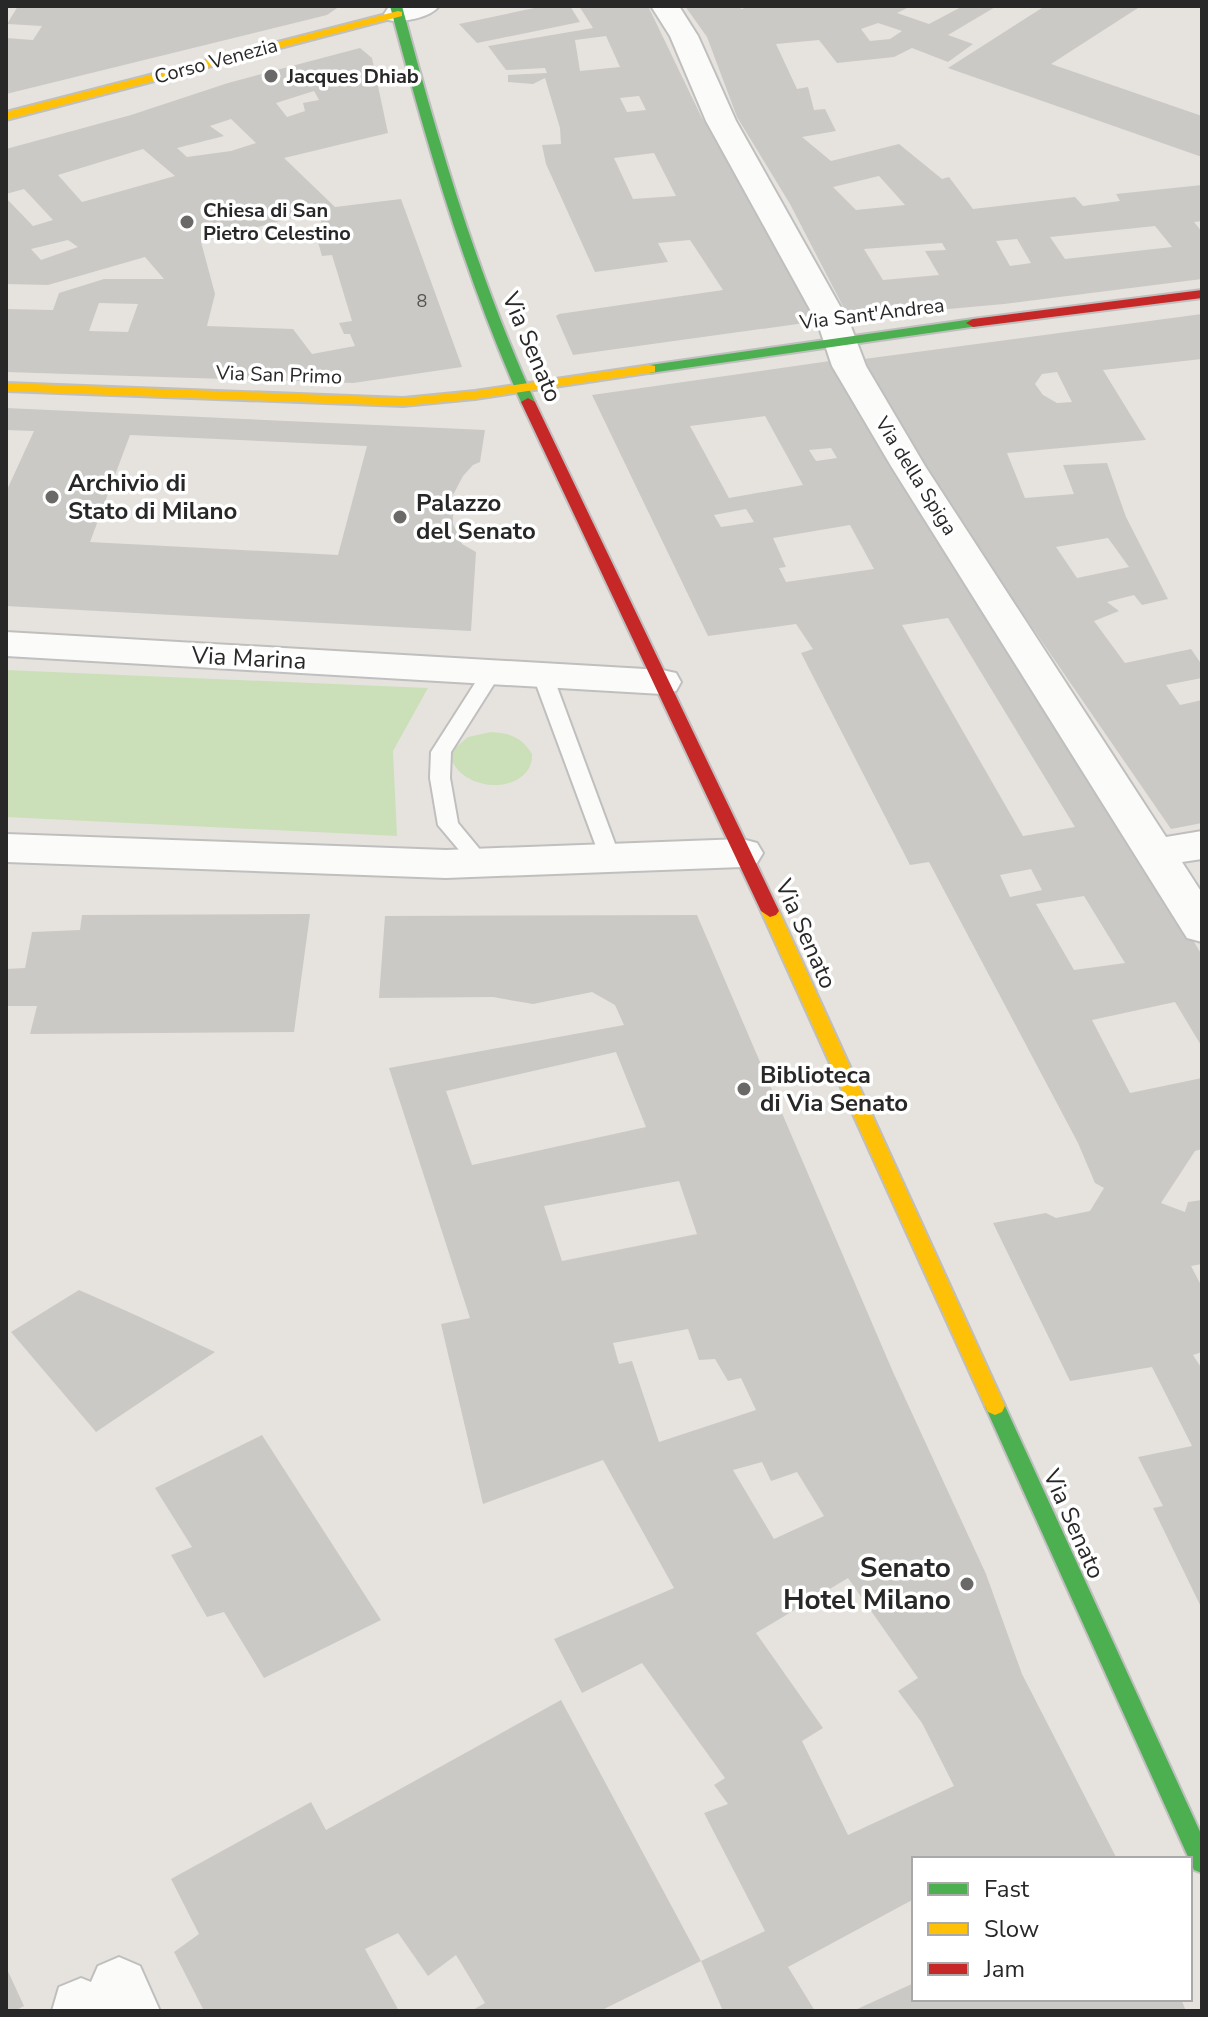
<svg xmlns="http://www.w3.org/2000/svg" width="1208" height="2017" font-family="'Nunito Sans',sans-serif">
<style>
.green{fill:#cbe0b9}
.building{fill:#cbc9c5;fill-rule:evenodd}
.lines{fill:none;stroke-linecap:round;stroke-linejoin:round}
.lane-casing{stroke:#c0bfbf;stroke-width:4}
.street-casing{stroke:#c0bfbf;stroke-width:4}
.fast-casing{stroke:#c0bfbf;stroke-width:4}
.slow-casing{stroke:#c0bfbf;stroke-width:4}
.jam-casing{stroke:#c0bfbf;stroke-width:4}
.lane{fill:#fbfbfa;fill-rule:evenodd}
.street{fill:#fbfbfa;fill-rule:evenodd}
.fast{fill:#4caf50;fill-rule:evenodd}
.slow{fill:#ffc107;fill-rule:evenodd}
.jam{fill:#c62828;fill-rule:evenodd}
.poi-dot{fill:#6a6968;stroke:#fff;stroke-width:3}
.labels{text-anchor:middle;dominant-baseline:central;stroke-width:7;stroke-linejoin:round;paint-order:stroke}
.far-number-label{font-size:18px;fill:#525251}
.far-street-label{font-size:20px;fill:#282828;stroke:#fff}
.far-poi-label{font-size:20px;font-weight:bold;fill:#282828;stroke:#fff;text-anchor:start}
.street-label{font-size:24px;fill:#282828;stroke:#fff}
.poi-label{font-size:24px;font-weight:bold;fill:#282828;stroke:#fff;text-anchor:start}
.near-poi-label{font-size:28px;font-weight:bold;fill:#282828;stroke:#fff;text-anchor:end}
</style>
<rect width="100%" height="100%" fill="#e6e3de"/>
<!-- green -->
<path class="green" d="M6 670 428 688 393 751 397 836 6 817Z
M491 732C510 733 522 737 532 754 534 794 460 797 449 753L468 737Z"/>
<!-- building -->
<path class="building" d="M18 6 223 7 340 6 327 15 6 94V38L33 40 42 26 7 24Z
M544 6H570L580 22 477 43 459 24Z
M579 6H648L701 116 797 280 792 281 819 321 573 355 556 316 559 314 723 290 690 240 658 243 668 262 595 272 546 164 542 145 561 144 560 128 545 78 533 84 508 82V75L547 73 545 68 506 70 488 46 593 28ZM606 36 620 67 580 71 575 40ZM639 96 646 110 627 112 620 98ZM654 153 676 196 633 199 614 158Z
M685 6H736L742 9 749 6H911L897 13 929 24 963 6H997L948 35 973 44 948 62 912 48 894 57 837 63 819 40 776 44 797 89 808 87 814 110 825 109 836 131 802 137 831 161 899 144 942 179 949 177 973 209 1075 197 1083 206 1120 201 1116 194 1202 185V221L1194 222 1202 232V279L1004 304 849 318 790 204 737 117 707 37ZM878 23 902 31 890 39 870 41 861 29ZM879 176 905 205 856 210 833 187ZM1155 226 1172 247 1065 259 1050 237ZM1017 239 1031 263 1010 266 996 241ZM942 243 946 250 925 251 939 275 883 280 864 249Z
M1045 6H1141L1051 64 1202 116V157L948 68Z
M360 48 372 58 388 133 284 158 335 207 401 199 462 367 353 383 6 372V309L53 310 59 293 104 279H164L145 257 48 285 6 284V198L33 226 53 220 24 189 6 194V149L131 115 228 83ZM314 91 319 100 303 103 305 111 287 117 276 103ZM231 119 256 143 231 151 187 157 177 148 224 136 210 126ZM143 149 175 176 82 202 58 175ZM318 211 326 238 317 239 322 256 332 255 352 321 339 323 344 334H350L355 346 312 354 293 329 207 326 215 294 201 242ZM68 240 78 247 41 260 31 249ZM99 303 138 304 128 332 89 331Z
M1202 314V359L1103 370 1146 440 1007 453 1025 498 1074 494 1063 465 1107 463 1126 517 1168 599 1142 605 1134 595 1107 602 1119 611 1094 621 1125 663 1191 649 1202 665V678L1166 685 1180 705 1202 700V823L1171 829 967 533 923 463 864 359ZM1057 372 1072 402 1057 403 1043 395 1035 384 1042 374ZM1108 538 1129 567 1077 578 1056 547Z
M837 360 1202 955V1047L1175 1002 1092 1020 1130 1093 1202 1078V1149L1195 1151 1161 1203 1185 1212 1188 1202 1202 1200V1264L1191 1266 1202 1287V1352L1193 1355 1202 1369V1609L1153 1508 1163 1506 1138 1457 1192 1446 1152 1367 1070 1381 993 1223 1046 1213 1056 1218 1090 1211 1104 1188 1095 1183 1078 1143 929 862 910 865 801 653 813 649 796 624 708 636 592 395ZM765 416 803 485 729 498 690 426ZM831 448 837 458 816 461 809 450ZM746 509 754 522 721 527 714 515ZM850 525 874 569 786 582 779 568 786 567 773 538ZM948 618 1075 827 1023 836 902 625ZM1031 869 1042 890 1010 897 1000 875ZM1084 896 1125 963 1074 970 1036 904Z
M6 408 485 430 480 462 473 465 463 476 453 495V524L462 544 476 552 471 631 6 606V492L34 431 6 430ZM130 435 367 446 338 555 90 542Z
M310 914 294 1032 30 1034 37 1006H6V969L25 968 32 932 80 930 82 915Z
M697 915 893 1372 986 1574 1022 1674 1117 1859H914V1899L788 1967 815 2011H723L701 1961 765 1931 704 1813 728 1804 714 1785 725 1778 642 1663 582 1693 554 1639 674 1588 603 1460 483 1504 441 1324 470 1318 389 1068 624 1025 615 1005 592 992 533 1004 493 997 379 998 385 916ZM616 1052 646 1127 472 1165 446 1091ZM679 1181 697 1234 562 1261 544 1206ZM688 1329 699 1360 715 1359 728 1381 741 1378 756 1410 659 1442 632 1361 619 1364 613 1343ZM762 1462 771 1481 797 1472 824 1516 774 1539 733 1470ZM848 1578 918 1678 898 1691 922 1723 954 1786 848 1835 802 1741 823 1728 756 1633Z
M79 1290 131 1313 215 1352 96 1432 11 1332Z
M262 1435 381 1620 264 1678 224 1612 207 1617 171 1555 192 1547 155 1488Z
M561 1700 701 1961 600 2011H471L485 2003 456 1955 428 1976 398 1933 365 1949 399 2011H204L174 1952 199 1934 171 1879 311 1802 326 1830Z
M6 1967 24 2006 15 2011H6Z
M914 1983V1999H1181L1186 2011H853Z"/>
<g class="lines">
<defs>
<path id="lane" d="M491 667 501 673 451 752 450 778 458 823 492 864 489 869H475L438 825 430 778 431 752 484 669Z
M543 670 553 676 621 860 618 865H604L601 860 533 676Z"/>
<path id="street" d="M396 6H439C430 18 402 23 388 20L384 14 388 8Z
M651 6H679L698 36 736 121 850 324 866 366 925 466 1166 837 1202 831V859L1182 862 1202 893V942L1187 938 891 466 832 366 818 324 706 121 670 36Z
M6 632 662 670 676 673 681 682 676 691 662 694 6 656Z
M6 834 446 850 742 839 757 843 763 853 757 863 742 867 446 878 6 862Z
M119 1957 140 1966 160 2011H52L59 1987 81 1978 91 1982 98 1966Z"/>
<path id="fast" d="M390 6H402C438 141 477 274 535 402L533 405H523L521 402C464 274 426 141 390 6Z
M973 319 978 320V326L650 373 643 369 650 365Z
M995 1397 1002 1400 1005 1406 1202 1836V1873L1194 1870 985 1406 988 1400Z"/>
<path id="slow" d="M398 11 402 12V16L6 120V112Z
M650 365 655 366V372L475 399 403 406 6 391V383L403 398 475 391Z
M770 905 779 911 1005 1406 1002 1412 995 1415 988 1412 985 1406 761 911Z"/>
<path id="jam" d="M1202 290V298L973 327 966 323 973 319Z
M528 398 535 402 779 911 776 915 770 917 761 911 521 402Z"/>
</defs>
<!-- lane casing -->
<use href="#lane" class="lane-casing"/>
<!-- street casing -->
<use href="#street" class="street-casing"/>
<!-- fast casing -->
<use href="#fast" class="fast-casing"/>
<!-- slow casing -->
<use href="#slow" class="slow-casing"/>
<!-- jam casing -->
<use href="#jam" class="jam-casing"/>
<!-- lane -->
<use href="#lane" class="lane"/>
<!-- street -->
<use href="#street" class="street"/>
<!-- fast -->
<use href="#fast" class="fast"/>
<!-- slow -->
<use href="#slow" class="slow"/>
<!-- jam -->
<use href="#jam" class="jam"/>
</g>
<!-- markers -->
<g class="poi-dot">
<circle cx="271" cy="76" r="8"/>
<circle cx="187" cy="222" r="8"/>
<circle cx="52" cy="497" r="8"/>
<circle cx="400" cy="517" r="8"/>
<circle cx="744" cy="1089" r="8"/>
<circle cx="967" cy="1584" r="8"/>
</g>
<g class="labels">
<!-- far-number labels -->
<g class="far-number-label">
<text x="422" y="301">8</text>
</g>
<!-- far-street labels -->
<g class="far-street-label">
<text transform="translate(216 61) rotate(-15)">Corso Venezia</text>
<text transform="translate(872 314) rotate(-7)">Via Sant'Andrea</text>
<text transform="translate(279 375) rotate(2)">Via San Primo</text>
<text transform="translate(916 476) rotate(58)">Via della Spiga</text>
</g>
<!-- far-poi labels -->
<g class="far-poi-label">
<text x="287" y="76">Jacques Dhiab</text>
<text x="203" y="210">Chiesa di San<tspan x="203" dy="23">Pietro Celestino</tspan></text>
</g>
<!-- street labels -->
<g class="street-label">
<text transform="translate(532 347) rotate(67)">Via Senato</text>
<text transform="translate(249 658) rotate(3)">Via Marina</text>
<text transform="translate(806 934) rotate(66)">Via Senato</text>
<text transform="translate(1074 1524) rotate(66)">Via Senato</text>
</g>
<!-- poi labels -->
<g class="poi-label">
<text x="68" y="483">Archivio di<tspan x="68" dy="28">Stato di Milano</tspan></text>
<text x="416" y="503">Palazzo<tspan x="416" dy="28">del Senato</tspan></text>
<text x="760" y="1075">Biblioteca<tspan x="760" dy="28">di Via Senato</tspan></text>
</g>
<!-- near-poi labels -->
<g class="near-poi-label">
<text x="951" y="1568">Senato<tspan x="951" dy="32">Hotel Milano</tspan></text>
</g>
</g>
<!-- border -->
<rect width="1208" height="2017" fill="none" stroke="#282828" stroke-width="16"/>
<!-- legend -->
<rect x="912" y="1857" width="280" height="144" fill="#ffffff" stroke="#a9a9a9" stroke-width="2"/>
<rect x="928" y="1883" width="40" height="12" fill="#4caf50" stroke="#a9a9a9" stroke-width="2"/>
<text x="984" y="1897" font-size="24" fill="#282828">Fast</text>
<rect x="928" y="1923" width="40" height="12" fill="#ffc107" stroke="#a9a9a9" stroke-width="2"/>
<text x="984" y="1937" font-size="24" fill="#282828">Slow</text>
<rect x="928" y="1963" width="40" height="12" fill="#c62828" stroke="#a9a9a9" stroke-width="2"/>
<text x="984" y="1977" font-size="24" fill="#282828">Jam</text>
</svg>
